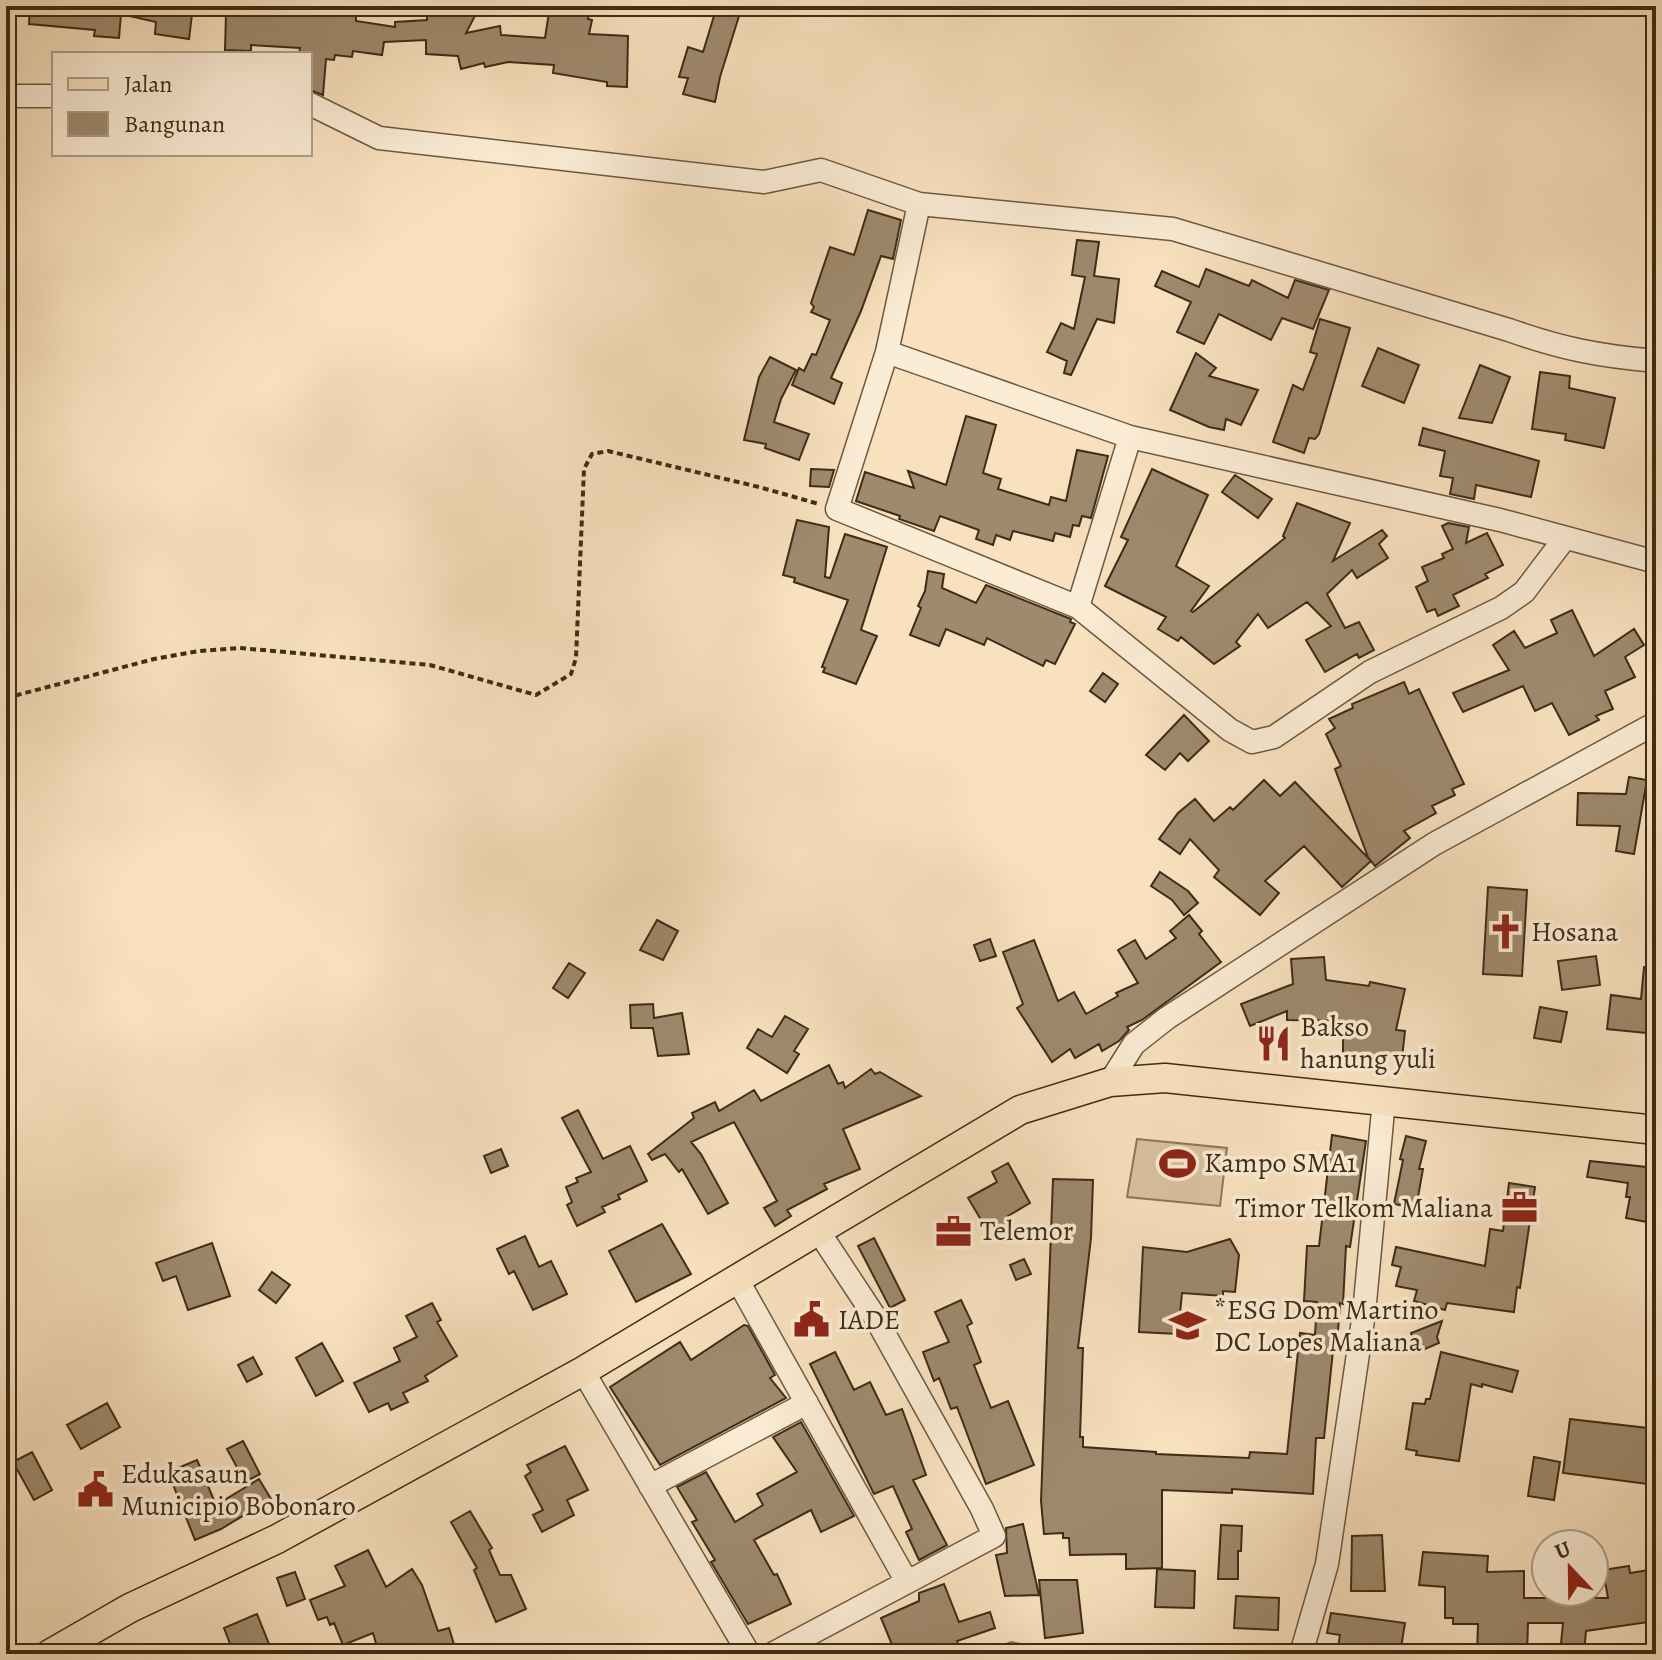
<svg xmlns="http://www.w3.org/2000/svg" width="1662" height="1660" font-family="Alegreya,serif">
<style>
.forest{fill:url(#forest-crowns);stroke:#8b775c;stroke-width:2}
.garden{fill:#d9c2a2;stroke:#8b775c;stroke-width:2}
.building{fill:#9f8a6e;stroke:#3d2c16;stroke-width:2}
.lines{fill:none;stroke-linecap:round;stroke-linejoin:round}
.minor-casing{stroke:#6c5940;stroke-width:25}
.major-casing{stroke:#3d2c16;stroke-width:31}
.path{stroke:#3d2c16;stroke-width:4;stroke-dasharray:6 4;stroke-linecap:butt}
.minor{stroke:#fbecd5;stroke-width:22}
.major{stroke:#f9e1bf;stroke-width:28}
.labels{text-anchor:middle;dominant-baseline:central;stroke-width:7;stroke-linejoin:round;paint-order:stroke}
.poi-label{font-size:28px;fill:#3d2c16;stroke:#fbecd5;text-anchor:start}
</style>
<defs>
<pattern id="forest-crowns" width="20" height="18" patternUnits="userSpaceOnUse" patternTransform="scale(2)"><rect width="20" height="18" fill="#d9c2a2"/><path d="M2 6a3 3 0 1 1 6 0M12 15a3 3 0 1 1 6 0" fill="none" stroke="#bba78b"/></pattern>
</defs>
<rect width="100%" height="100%" fill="#f9e1bf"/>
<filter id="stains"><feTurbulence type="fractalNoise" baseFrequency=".0025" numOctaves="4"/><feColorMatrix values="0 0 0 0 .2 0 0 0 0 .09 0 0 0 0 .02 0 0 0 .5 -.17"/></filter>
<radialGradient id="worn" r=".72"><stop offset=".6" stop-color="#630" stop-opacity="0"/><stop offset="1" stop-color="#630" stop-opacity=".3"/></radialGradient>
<!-- forest -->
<path class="forest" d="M1011 1642 1068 1654H982Z"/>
<!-- garden -->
<path class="garden" d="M1137 1139 1227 1148 1220 1206 1127 1197Z"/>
<!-- building -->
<path class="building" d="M30 6 120 7 193 6 189 39 155 34 156 22 121 14 119 38 94 36 95 30 29 24Z
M229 6H353L352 15H356V21L395 27V22L427 20V14L455 15 460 6H480L466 33 500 26 501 35 545 38 550 6H564L589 12 588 19 592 20 589 34 628 36 627 87 607 86V82L553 73 554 65 508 62 485 67 484 63 461 69 458 56 426 54V40L384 42 382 55 353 51 352 57 335 55 334 60 326 59 323 95 310 90V54H299L300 48 251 45V51L225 50 226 13H229Z
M717 6H734L733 14 739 16 720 77 715 102 683 94 688 78 679 77 688 47 703 52Z
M868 210 901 220 893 259 881 256 861 311 831 378 842 383 834 404 792 385 799 368 804 371 812 354 816 355 830 320 811 312 814 307 811 303 830 247 854 255Z
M1077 240 1099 242 1094 276 1119 279 1114 323 1097 319 1071 375 1064 373 1067 361 1047 352 1061 323 1074 329 1085 277 1072 275Z
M1206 269 1249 286 1252 280 1288 298 1295 280 1329 290 1313 329 1282 318 1271 340 1219 314 1204 344 1177 332 1191 302 1155 286 1162 271 1199 287Z
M1320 319 1350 328 1319 434 1315 439 1309 438 1304 453 1273 442 1293 385 1303 390 1317 354 1310 352Z
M1378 348 1419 365 1404 403 1362 386Z
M1196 353 1216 368 1209 376 1258 390 1241 425 1226 419 1224 430 1209 427 1170 410Z
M770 357 796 370 781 399 774 422 809 434 799 460 765 448 766 444 744 440 759 377Z
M1480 365 1510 377 1492 423 1459 418Z
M1540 372 1570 376 1569 388 1615 398 1604 448 1565 440 1566 434 1532 429Z
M966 416 996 425 983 473 1001 479 998 489 1049 505 1051 497 1066 501 1077 450 1108 456 1091 518 1082 516 1079 526 1073 525 1070 537 1055 533 1053 541 1013 531 1010 540 996 535 993 545 976 539 979 530 940 516 934 531 899 519 900 516 856 501 865 472 914 488 908 471 946 485Z
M1423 428 1539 461 1531 497 1476 485 1474 499 1450 494 1453 478 1440 476 1445 451 1419 445Z
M811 469 834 470 829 487 810 486Z
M1152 469 1208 495 1176 566 1209 586 1191 611 1193 612 1285 538 1283 536 1297 503 1350 523 1333 561 1382 530 1387 536 1379 544 1388 558 1357 578 1352 570 1327 594 1345 628 1359 622 1374 650 1359 658 1357 654 1325 672 1306 640 1331 626 1307 602 1268 628 1258 614 1236 642 1240 646 1214 664 1181 637 1178 641 1158 629 1166 617 1105 586 1128 540 1121 537Z
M1235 475 1272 499 1258 518 1222 492Z
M797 520 829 527 825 577 830 578 845 534 887 547 861 630 877 636 856 684 823 672 825 668 822 667 848 600 794 582 795 578 783 575Z
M1448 523 1469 527 1466 543 1487 533 1503 565 1485 574 1488 578 1453 595 1459 606 1438 616 1435 609 1427 612 1416 587 1428 581 1422 567 1444 558 1442 554 1453 549 1442 526Z
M928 571 944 574 942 588 976 603 986 585 1071 619 1070 622 1075 624 1055 664 1046 660 1043 666 987 638 984 645 946 629 939 646 910 635 921 608 918 606 925 591Z
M1572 610 1594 656 1634 629 1644 645 1625 657 1635 677 1605 691 1613 709 1596 716 1599 720 1569 735 1552 703 1535 711 1523 686 1463 712 1453 693 1509 670 1493 645 1514 631 1525 648 1557 633 1551 620Z
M1103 673 1118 684 1105 702 1090 691Z
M1404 682 1409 694 1419 689 1464 784 1452 789 1455 795 1432 806 1436 813 1404 831 1410 838 1375 866 1368 857 1335 769 1341 766 1326 734 1335 728 1329 719 1353 708 1352 704Z
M1184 715 1209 741 1188 761 1180 753 1165 770 1146 755Z
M1629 777 1647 780 1634 854 1616 851 1620 826 1577 825 1578 793 1626 794Z
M1264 780 1280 796 1295 782 1371 861 1342 887 1304 846 1265 881 1279 893 1260 915 1214 877 1219 870 1190 839 1180 854 1159 839 1178 813 1195 799 1214 821 1230 807 1233 810Z
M1160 872 1188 891 1198 903 1184 915 1172 900 1151 886Z
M1488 887 1527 890 1522 976 1483 974Z
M1189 915 1202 931 1199 934 1221 962 1142 1020 1127 1027 1129 1030 1119 1041 1102 1051 1099 1044 1075 1058 1070 1049 1052 1062 1017 1008 1023 1004 1003 952 1034 940 1058 1001 1074 992 1086 1014 1118 996 1116 993 1138 983 1118 950 1135 940 1146 959 1176 938 1170 931Z
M657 920 678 931 663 960 640 950Z
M990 939 996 956 980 961 974 945Z
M1596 956 1600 985 1562 990 1558 961Z
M1324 957 1326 980 1369 986 1370 982 1405 989 1396 1030 1405 1031 1402 1058 1375 1056V1060H1343V1021L1287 1020V1011L1250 1026 1241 1004 1293 984 1291 959Z
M569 963 585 973 568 998 553 988Z
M1644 967 1656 968V1034L1607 1029 1611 995 1641 999Z
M653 1004 654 1018 682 1013 689 1054 658 1056 653 1028H631L630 1005Z
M1540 1007 1567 1012 1561 1042 1534 1038Z
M785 1016 808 1029 794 1051 799 1054 787 1073 747 1048 758 1029 772 1037Z
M829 1065 838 1084 843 1082 845 1088 871 1069 875 1074 880 1072 921 1096 843 1129 860 1169 824 1184 827 1189 787 1210 791 1216 775 1226 764 1208 777 1201 734 1122 691 1142 701 1154 728 1203 708 1214 682 1169 679 1172 665 1154 652 1160 648 1154 694 1118 692 1113 715 1102 719 1111 754 1090 761 1101Z
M578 1110 603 1159 630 1146 647 1181 618 1195 620 1199 602 1207 605 1212 577 1226 567 1205 572 1202 566 1187 578 1182 576 1178 591 1172 562 1118Z
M1332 1135 1366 1141 1350 1247 1346 1246 1343 1304 1340 1303 1338 1331H1335L1324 1438H1316L1313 1494 1232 1489V1493L1162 1490V1568L1126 1569V1554L1070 1555 1069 1538H1063V1533L1044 1534 1041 1501 1053 1179 1093 1180 1091 1238 1078 1348H1083L1080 1437H1083V1447L1156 1452V1454L1249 1458 1250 1452 1287 1454 1300 1333 1315 1335 1317 1302 1304 1301 1307 1246H1319Z
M1406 1136 1426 1141 1419 1169H1423L1416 1208 1394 1204 1403 1160 1400 1159Z
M501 1149 508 1166 491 1173 484 1156Z
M1590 1161 1656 1168 1653 1202 1656 1203 1652 1223 1626 1218 1630 1197H1626L1628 1183 1587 1177Z
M1008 1163 1030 1203 1008 1216 1012 1222 990 1235 968 1198 997 1182 992 1172Z
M1509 1183 1535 1187 1520 1288 1517 1287 1514 1312 1447 1303 1445 1310 1414 1301 1417 1290 1396 1286 1401 1267 1392 1265 1396 1247 1485 1266 1490 1229 1503 1231Z
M662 1224 691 1274 636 1302 609 1251Z
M525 1236 539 1267 551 1261 567 1294 533 1310 514 1271 509 1274 497 1249Z
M874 1238 905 1300 890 1308 858 1246Z
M1230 1239 1239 1255 1235 1292 1223 1291V1296L1182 1293 1178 1334 1139 1332 1143 1247 1187 1252Z
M212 1243 230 1296 188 1310 176 1276 163 1281 156 1263Z
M1024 1259 1031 1274 1016 1280 1010 1265Z
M272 1272 290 1285 276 1303 259 1290Z
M961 1300 972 1323 967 1326 981 1362 974 1365 991 1408 1008 1401 1034 1465 986 1484 957 1407 951 1409 939 1378 934 1381 923 1352 949 1342 935 1312Z
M432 1303 441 1320 437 1322 457 1356 425 1376 428 1381 403 1393 408 1402 391 1410 388 1403 369 1412 354 1383 400 1361 394 1348 417 1337 406 1316Z
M1442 1321 1437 1337 1439 1343 1418 1352 1411 1333Z
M744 1325 748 1326 775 1375 770 1378 786 1398 660 1465 610 1387 680 1342 691 1360Z
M322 1343 343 1381 316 1396 296 1358Z
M835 1352 854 1390 870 1382 886 1415 902 1409 911 1433 926 1475 913 1480 947 1545 919 1560 906 1532 912 1529 893 1486 874 1494 810 1364Z
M1441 1352 1518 1371 1512 1392 1482 1384V1387L1471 1384 1459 1461 1416 1455 1417 1451 1406 1449 1413 1403 1425 1404 1426 1399H1430Z
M253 1357 262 1374 247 1382 238 1365Z
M107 1403 120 1427 81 1449 67 1425Z
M1570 1419 1656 1429V1485L1563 1473Z
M801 1422 854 1516 821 1532 811 1510 754 1540 774 1575 777 1574 791 1604 748 1624 711 1562 715 1560 692 1522 697 1520 677 1487 706 1472 735 1522 763 1505 757 1494 797 1472 773 1437Z
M243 1441 260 1474 245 1482 227 1449Z
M565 1446 588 1490 567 1500 574 1515 542 1532 533 1515 543 1510 525 1476 531 1472 527 1465Z
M32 1452 52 1490 34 1500 13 1462Z
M1534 1457 1560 1462 1554 1500 1528 1496Z
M197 1460 216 1505 259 1479 271 1499 221 1529 195 1540 168 1472Z
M470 1511 492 1548 489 1550 500 1575H511L526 1609 496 1622 474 1570 477 1568 451 1522Z
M1023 1524 1039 1595 1005 1596 996 1555 1007 1553 1006 1528Z
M1221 1525 1242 1526 1241 1551H1238V1579H1218Z
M1382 1535 1385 1591H1351L1352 1536Z
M368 1550 386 1587 412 1569 422 1585 438 1631 449 1628 457 1654H379L373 1633 343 1645 334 1623 330 1625 327 1617 318 1620 310 1600 345 1586 335 1566Z
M1423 1552 1488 1556 1487 1572 1524 1571V1598H1608L1603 1570 1629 1566 1630 1573 1656 1569V1621L1586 1631 1584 1654H1560L1563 1623H1528L1527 1654H1477L1478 1624H1453V1618H1445V1587L1419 1585Z
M1157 1569 1195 1571 1194 1608 1155 1607Z
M295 1572 305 1599 287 1606 277 1578Z
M1039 1580H1077L1083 1633 1045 1638Z
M944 1584 959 1622 990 1612 995 1628 957 1641 962 1654H900L896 1646 893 1647 881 1618 919 1601V1593Z
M1236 1596 1279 1598 1278 1630 1234 1628Z
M1331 1613 1405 1623 1400 1654H1337L1340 1635 1327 1633Z
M257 1614 273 1654H234L224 1628Z"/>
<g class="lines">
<defs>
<path id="minor" d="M6 96H54
M310 104 379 138 764 182 821 170 919 204 1173 229 1509 330C1563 349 1599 356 1656 361
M919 204 887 352 837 509 1078 607 1230 730 1252 742 1274 737 1370 672 1501 608 1524 592 1565 538
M887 352 1130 437 1500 520 1656 562
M1078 607 1130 437
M1110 1082 1134 1044 1167 1018 1434 844 1656 723
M737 1279 907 1582
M583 1371 749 1654
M650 1486 807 1403
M772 1654 994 1536 982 1509 875 1317 819 1232
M1301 1654 1327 1564 1364 1313 1384 1100"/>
<path id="major" d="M50 1654 130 1608 277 1539 583 1371 1020 1110 1110 1082 1165 1078 1656 1130"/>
</defs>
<!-- minor casing -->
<use href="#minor" class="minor-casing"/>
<!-- major casing -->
<use href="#major" class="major-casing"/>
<!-- path -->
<path class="path" d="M6 698 154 659 199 651 240 648 430 665 536 695 571 674 576 658 584 469 592 454 608 451 759 487 819 504"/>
<!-- minor -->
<use href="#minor" class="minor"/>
<!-- major -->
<use href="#major" class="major"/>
</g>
<!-- icons -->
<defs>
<symbol id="church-bare" viewBox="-9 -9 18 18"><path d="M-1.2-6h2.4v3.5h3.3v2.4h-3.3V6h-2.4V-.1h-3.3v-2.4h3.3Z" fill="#8f2418" stroke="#fbecd5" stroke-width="2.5" paint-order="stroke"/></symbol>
<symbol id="restaurant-bare" viewBox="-9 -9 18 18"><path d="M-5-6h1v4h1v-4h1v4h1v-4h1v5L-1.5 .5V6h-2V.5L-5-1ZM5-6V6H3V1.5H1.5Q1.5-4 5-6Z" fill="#8f2418" stroke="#fbecd5" stroke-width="2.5" paint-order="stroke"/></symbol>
<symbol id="stadium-bare" viewBox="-9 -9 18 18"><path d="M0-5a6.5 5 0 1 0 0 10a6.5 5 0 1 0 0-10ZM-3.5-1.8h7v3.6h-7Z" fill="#8f2418" stroke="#fbecd5" stroke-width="2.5" paint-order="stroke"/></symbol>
<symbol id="office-bare" viewBox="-9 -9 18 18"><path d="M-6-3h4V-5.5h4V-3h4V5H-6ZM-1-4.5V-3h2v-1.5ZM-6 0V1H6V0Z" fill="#8f2418" stroke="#fbecd5" stroke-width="2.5" paint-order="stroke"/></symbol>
<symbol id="civic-bare" viewBox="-9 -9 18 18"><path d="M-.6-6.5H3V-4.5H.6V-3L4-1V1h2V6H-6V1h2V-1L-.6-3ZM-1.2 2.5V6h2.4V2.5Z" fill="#8f2418" stroke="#fbecd5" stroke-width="2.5" paint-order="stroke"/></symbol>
<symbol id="school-bare" viewBox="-9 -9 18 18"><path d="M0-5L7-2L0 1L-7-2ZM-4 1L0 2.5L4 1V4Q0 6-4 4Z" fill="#8f2418" stroke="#fbecd5" stroke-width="2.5" paint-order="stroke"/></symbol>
</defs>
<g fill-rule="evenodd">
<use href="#church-bare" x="1480" y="906" width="51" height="51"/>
<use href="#restaurant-bare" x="1248" y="1018" width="51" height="51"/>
<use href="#stadium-bare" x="1152" y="1138" width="51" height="51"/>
<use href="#office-bare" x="1494" y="1182" width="51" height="51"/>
<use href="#office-bare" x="928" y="1206" width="51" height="51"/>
<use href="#civic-bare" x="786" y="1294" width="51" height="51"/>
<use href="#school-bare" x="1162" y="1300" width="51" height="51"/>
<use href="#civic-bare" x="70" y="1464" width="51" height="51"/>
</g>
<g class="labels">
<!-- poi labels -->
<g class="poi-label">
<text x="1531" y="932">Hosana</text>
<text x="1300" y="1027">Bakso<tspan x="1300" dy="32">hanung yuli</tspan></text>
<text x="1204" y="1163">Kampo SMA1</text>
<text x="1493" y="1208" text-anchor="end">Timor Telkom Maliana</text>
<text x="980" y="1231">Telemor</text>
<text x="1214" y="1310">*ESG Dom Martino<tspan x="1214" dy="32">DC Lopes Maliana</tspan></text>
<text x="838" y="1320">IADE</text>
<text x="121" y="1474">Edukasaun<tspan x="121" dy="32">Municipio Bobonaro</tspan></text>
</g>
</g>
<!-- margin -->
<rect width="1662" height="1660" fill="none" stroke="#f9e1bf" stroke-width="32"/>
<rect x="8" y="8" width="1646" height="1644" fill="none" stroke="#3d2c16" stroke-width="4"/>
<rect x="16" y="16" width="1630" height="1628" fill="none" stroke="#3d2c16" stroke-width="2"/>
<!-- legend -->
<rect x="52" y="52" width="260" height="104" fill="#fbecd5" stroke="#af9f89" stroke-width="2"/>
<rect x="68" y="78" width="40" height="12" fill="#f9e1bf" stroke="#af9f89" stroke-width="2"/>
<text x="124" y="92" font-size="24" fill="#3d2c16">Jalan</text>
<rect x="68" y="112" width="40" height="24" fill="#9f8a6e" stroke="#af9f89" stroke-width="2"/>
<text x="124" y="132" font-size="24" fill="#3d2c16">Bangunan</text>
<!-- north arrow -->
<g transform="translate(1570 1568) rotate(338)"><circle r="38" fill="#fbecd5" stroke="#af9f89" stroke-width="2"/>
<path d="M0-6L14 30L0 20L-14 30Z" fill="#8f2418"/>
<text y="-12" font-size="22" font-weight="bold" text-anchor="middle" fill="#3d2c16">U</text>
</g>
<rect width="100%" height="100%" filter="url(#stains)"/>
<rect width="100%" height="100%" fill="url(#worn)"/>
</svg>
